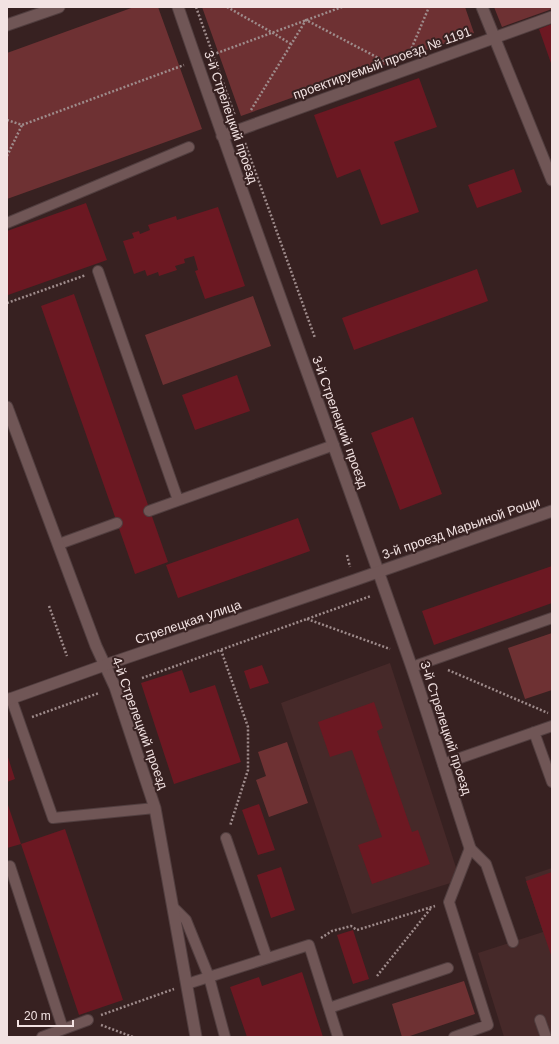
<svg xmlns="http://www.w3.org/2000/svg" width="559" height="1044" font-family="Arial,sans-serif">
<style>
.built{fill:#462929}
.green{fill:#6e3133}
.building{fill:#6c1822}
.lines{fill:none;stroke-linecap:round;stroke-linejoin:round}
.service-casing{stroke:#513e3f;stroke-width:12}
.minor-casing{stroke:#513e3f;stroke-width:13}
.tertiary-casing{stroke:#513e3f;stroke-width:13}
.path{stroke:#9e8b8b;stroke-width:2.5;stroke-dasharray:2 2;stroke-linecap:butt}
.service{stroke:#705656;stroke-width:10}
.minor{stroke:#705656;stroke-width:11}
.tertiary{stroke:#705656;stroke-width:11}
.labels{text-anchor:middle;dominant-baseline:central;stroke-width:4;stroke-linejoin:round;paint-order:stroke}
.street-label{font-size:13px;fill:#f2e2e2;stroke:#372121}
</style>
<rect width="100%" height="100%" fill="#372121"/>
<!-- built -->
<path class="built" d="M390 663 460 880 352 914 281 703Z
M552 868V1037H504L478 953 543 932 525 877Z"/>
<!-- green -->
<path class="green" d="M134 7H158L202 129 7 199V53Z
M202 7H465L474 33 241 116Z
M494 7H552V9L502 27Z
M253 296 271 346 163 385 145 335Z
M552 633V690L525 699 508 648Z
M287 742 308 803 269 817 256 780 266 776 258 752Z
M464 981 475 1014 407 1037H402L392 1004Z"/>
<!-- building -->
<path class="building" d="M552 24V66L539 29Z
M419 78 437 127 394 142 419 212 381 225 360 169 337 178 314 115Z
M514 169 522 192 477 208 468 185Z
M86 203 107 260 8 295 7 291V231Z
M218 207 245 286 205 299 195 271 198 270 194 256 184 259 185 263 175 266 177 270 159 276 158 272 147 276 145 270 134 274 123 241 134 238 132 233 139 231 140 234 150 230 148 225 176 216 177 220Z
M477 269 488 301 354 350 342 318Z
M74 294 168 562 135 574 41 306Z
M237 375 250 411 195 430 182 395Z
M413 417 442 494 400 510 371 433Z
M298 518 310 551 178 598 166 565Z
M552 566V603L434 645 422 611Z
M262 665 269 683 250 689 244 671Z
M182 670 190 693 215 685 241 762 174 784 141 683Z
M374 702 383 728 377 731 412 832 418 830 430 864 372 884 358 845 382 837 352 750 330 757 318 722Z
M7 754 15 779 7 782Z
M7 802 21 844 7 848Z
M259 804 275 850 258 855 242 810Z
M65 829 123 1000 79 1015 21 844Z
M281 867 295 910 271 918 257 875Z
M552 872V958L526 881Z
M353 930 369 979 353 984 337 935Z
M302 972 323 1037H247L230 987 259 977 262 986Z"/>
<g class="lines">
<defs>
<path id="service" d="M7 223 189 147
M98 271 178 500
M149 511 334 445
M59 544 117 523
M412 667 552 618
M11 698 53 818 155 808
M534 732 552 782
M443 764 552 726
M226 838 267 958
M7 867 10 866 63 1029
M173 907 186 920 209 977 225 1037
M187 984 309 945 338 1037
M329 1008 448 968
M540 1020 546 1037
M42 1037 88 1020
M454 1037 488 1025 449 902 470 848 486 864 513 942"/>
<path id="minor" d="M178 7C253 227 335 445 411 665 432 726 450 787 470 848
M482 7 552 180
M222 136 552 17
M7 407 96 646 115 687 155 808 196 1037"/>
<path id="tertiary" d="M7 25 59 7
M7 700 105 665 355 580 552 511"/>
</defs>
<!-- service casing -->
<use href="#service" class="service-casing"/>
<!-- minor casing -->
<use href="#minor" class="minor-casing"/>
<!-- tertiary casing -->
<use href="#tertiary" class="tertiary-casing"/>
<!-- path -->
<path class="path" d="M196 7 235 116
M227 7 273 33 291 44
M410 52 429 7
M209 56 342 7
M251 110 306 20 386 62
M7 120 22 125 184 65
M245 143 315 338
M7 156 22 125
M7 303 86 275
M347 555 350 567
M49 606 67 656
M307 619 390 649
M221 650 248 727V770L230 826
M448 670 548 713
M142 678 371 596
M32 717 99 693
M321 938 332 931 351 926 357 930 435 906
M377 976 431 908
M101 1015 174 989
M101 1025 133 1037"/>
<!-- service -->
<use href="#service" class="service"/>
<!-- minor -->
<use href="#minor" class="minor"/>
<!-- tertiary -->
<use href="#tertiary" class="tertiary"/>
</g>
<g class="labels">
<!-- street labels -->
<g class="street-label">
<text transform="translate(382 63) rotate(-20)">проектируемый проезд № 1191</text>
<text transform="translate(231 117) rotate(71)">3-й Стрелецкий проезд</text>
<text transform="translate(340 422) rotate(70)">3-й Стрелецкий проезд</text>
<text transform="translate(461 528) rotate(-19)">3-й проезд Марьиной Рощи</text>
<text transform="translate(188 622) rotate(-19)">Стрелецкая улица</text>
<text transform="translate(140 723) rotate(70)">4-й Стрелецкий проезд</text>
<text transform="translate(446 728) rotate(72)">3-й Стрелецкий проезд</text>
</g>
</g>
<!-- border -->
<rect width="559" height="1044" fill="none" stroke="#f2e2e2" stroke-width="16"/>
<!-- scale -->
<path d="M18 1020v6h55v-6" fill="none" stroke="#f2e2e2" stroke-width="2"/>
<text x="24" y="1020" font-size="12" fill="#f2e2e2" stroke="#372121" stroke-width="3" paint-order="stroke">20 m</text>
</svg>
